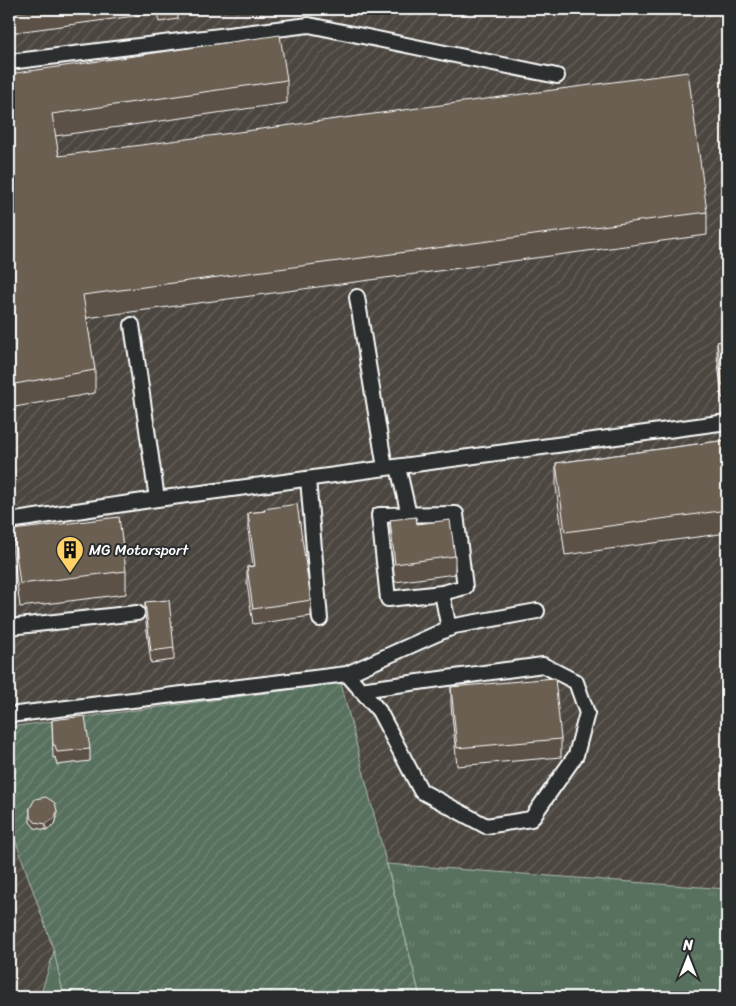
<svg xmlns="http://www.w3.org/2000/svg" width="736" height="1006" font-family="Sriracha,sans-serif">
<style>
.industrial{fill:url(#industrial-furrows)}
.grass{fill:url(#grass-tufts);stroke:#acb8ae}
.garden{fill:url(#garden-furrows);stroke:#acb8ae}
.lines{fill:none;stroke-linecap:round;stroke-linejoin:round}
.lane-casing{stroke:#fff;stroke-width:18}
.lane{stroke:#2a2d2e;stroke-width:14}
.wall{fill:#5c5146;stroke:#fff}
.shaded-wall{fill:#4b4239;stroke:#fff}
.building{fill:#6b5e51;stroke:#fff}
.labels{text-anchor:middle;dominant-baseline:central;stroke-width:4;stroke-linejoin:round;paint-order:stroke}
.poi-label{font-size:15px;fill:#fff;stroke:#2a2d2e;text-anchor:start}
</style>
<defs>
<pattern id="industrial-furrows" width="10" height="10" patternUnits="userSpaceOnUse" patternTransform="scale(1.25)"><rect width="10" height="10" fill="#4c4640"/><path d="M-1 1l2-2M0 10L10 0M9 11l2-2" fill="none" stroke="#67625d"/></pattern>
<pattern id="grass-tufts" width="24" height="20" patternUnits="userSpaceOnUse" patternTransform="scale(1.25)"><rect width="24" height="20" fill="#59715e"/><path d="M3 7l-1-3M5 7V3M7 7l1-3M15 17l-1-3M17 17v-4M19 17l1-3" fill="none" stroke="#728676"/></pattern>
<pattern id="garden-furrows" width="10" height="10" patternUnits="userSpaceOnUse" patternTransform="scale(1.25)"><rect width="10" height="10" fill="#59715e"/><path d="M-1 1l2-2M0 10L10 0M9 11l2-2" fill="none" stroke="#728676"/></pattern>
</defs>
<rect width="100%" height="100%" fill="#3e3c38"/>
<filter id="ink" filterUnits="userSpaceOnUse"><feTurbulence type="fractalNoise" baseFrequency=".02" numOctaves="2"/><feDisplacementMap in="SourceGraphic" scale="10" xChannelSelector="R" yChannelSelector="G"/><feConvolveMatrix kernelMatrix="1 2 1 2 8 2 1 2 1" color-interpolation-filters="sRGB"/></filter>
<g filter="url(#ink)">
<!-- industrial -->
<path class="industrial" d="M9 9H727V889L387 864 340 683 9 727Z
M9 822 54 951 40 997H9Z"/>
<!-- grass -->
<path class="grass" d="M387 864 727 889V997H420Z
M54 951 64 997H40Z"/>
<!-- garden -->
<path class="garden" d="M341 683 420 997H64L54 951 9 822V727Z"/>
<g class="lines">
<defs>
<path id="lane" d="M9 62 309 25 557 76
M357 297 385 468
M132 325 157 499
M398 467 409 515
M308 479 320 619
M9 521 157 499 727 422
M442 593 465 587 456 514 379 515 388 599 442 593 449 629
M9 627 137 613
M347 674 379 711 421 791 486 826 531 819 576 755 587 713 576 682 543 665 360 690
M9 715 347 674 454 626 537 611"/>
</defs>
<!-- lane casing -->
<use href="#lane" class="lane-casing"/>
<!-- lane -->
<use href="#lane" class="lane"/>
</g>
<!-- wall -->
<path class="wall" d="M9 9H178V19L159 22 157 13 9 33Z
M9 74 287 80V103L55 136 59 156 707 212V235L86 318 95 370V393L9 408Z
M727 341V397L722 398 717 355V342Z
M727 440V533L565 555 556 486V463Z
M264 509 311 600V616L253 624 247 583V567L253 566 248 529V513L264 511Z
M390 520 417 524 455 556V574L395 582 390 538Z
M13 530 126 571V594L20 607 13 553Z
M145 602 174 648V660L151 663 145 615Z
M451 687 561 739V757L457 766 451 705Z
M52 720 90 749V761L57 765 55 757 53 758Z
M30 808 57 817 55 824 46 830 35 828 30 822Z"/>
<!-- shaded-wall -->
<path class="shaded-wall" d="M57 811V817L55 824 46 830V824Z"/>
<!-- building -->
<path class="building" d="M9 9H40L9 13Z
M280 35 287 80 52 114 59 156 688 72 707 212 83 295 95 370 9 385V74Z
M727 341V385H722L717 342Z
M727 440V510L565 532 556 463Z
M297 504 311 600 253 609 247 567 255 566 248 513 265 511 264 509Z
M119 517 126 571 20 584 13 530Z
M416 517 417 524 450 520 455 556 395 564 390 520Z
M169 600 174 648 151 651 145 602Z
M555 678 561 739 457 748 451 687Z
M85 716 90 749 57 752 55 745H53L52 720Z
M46 797 55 803 57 811 55 818 46 824 35 822 30 816V808L35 799Z"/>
</g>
<!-- icons -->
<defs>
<symbol id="building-pin" viewBox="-11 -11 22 30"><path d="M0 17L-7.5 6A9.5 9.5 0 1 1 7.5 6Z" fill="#ffd166" stroke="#2a2d2e"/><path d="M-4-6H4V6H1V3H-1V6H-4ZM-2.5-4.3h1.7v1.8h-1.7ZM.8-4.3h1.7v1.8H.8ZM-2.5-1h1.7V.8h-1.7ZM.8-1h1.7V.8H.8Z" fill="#111"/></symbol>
</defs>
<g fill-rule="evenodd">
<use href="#building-pin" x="54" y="534" width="32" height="43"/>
</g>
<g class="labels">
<!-- poi labels -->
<g class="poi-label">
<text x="89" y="550">MG Motorsport</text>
</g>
</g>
<!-- margin -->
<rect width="736" height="1006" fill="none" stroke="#2a2d2e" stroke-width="30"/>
<rect x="15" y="15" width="706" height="976" fill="none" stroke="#fff" stroke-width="2" filter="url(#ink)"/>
<!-- north arrow -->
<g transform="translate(688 958)" stroke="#2a2d2e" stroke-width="4" paint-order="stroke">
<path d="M0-4L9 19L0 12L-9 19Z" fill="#ffffff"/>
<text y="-8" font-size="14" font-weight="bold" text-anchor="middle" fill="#ffffff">N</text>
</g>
</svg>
